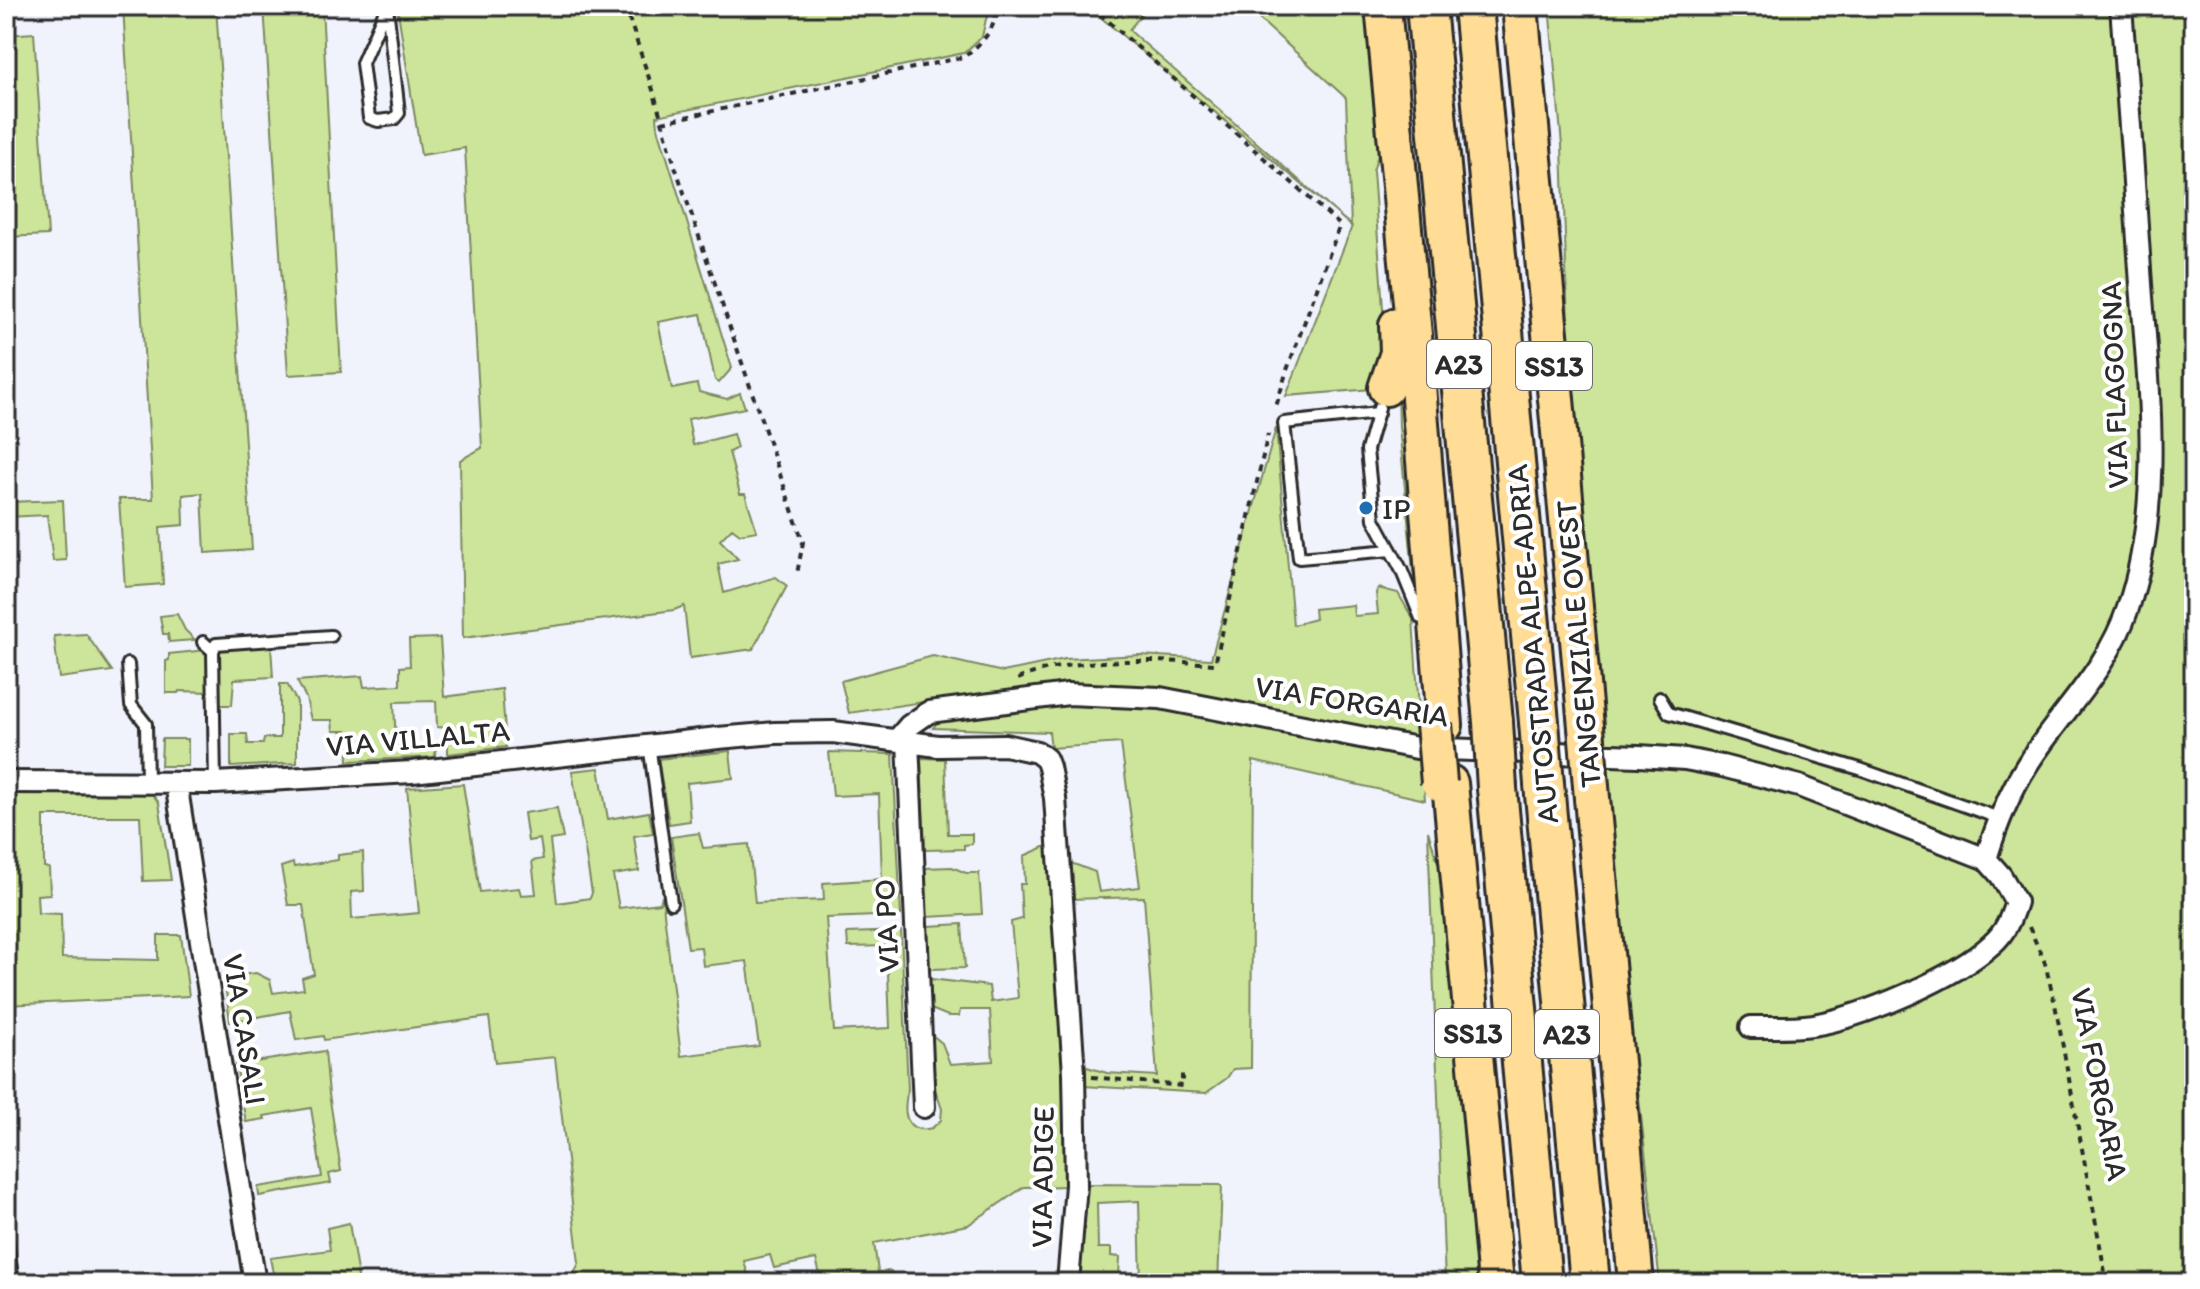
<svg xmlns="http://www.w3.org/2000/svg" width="2200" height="1289" font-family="Itim,sans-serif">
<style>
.green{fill:#cde59a;stroke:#7c8862;stroke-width:2}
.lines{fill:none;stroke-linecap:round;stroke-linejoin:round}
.service-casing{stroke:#2b2b2b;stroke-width:16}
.minor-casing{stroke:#2b2b2b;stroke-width:26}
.trunk-casing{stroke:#2b2b2b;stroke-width:40}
.motorway-casing{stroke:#2b2b2b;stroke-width:44}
.path{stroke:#2b2b2b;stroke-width:4;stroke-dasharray:6 6;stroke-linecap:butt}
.service{stroke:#fff;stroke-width:10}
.minor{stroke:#fff;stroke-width:20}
.trunk{stroke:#ffdd96;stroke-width:34}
.motorway{stroke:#ffdd96;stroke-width:38}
.trunk-bridge-casing{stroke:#2b2b2b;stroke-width:40;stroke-linecap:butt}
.motorway-bridge-casing{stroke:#2b2b2b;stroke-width:44;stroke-linecap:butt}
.trunk-bridge{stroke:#ffdd96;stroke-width:34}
.motorway-bridge{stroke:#ffdd96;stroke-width:38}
.poi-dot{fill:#1f6fb2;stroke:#fff;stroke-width:3}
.labels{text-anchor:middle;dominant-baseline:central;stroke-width:8;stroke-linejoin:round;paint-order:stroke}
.shield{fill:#fff;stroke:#6b6b6b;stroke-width:2}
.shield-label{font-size:28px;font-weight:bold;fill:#2b2b2b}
.street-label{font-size:30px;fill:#2b2b2b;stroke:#fff}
.poi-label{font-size:30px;fill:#2b2b2b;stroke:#fff;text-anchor:start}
</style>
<rect width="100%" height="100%" fill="#f0f2fc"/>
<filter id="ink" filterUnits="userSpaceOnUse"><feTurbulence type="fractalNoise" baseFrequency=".0125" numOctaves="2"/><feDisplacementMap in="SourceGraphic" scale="16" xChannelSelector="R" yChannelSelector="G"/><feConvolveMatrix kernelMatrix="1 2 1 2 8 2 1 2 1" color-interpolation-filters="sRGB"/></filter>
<g filter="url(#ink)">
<!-- green -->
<path class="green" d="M123 6H216L252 550 205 553 202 493 183 495 184 525 160 527 163 584 125 587 119 499H153Z
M264 6H322L341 372 288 375Z
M397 6H993L986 19 982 37 964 53 657 116 658 128 732 368 719 383 715 380 701 314 658 322 672 389 697 384 699 392 727 399 740 393 745 408 688 419 693 445 733 434 737 448 729 452 740 494H745L757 531 740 534 732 528 720 540 738 559 718 564 724 593 776 577 787 586 753 649 690 658 684 606 674 610 463 638 460 460 482 448 465 148 421 155Z
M1087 6H1148L1129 30 1351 226 1346 98 1245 6H1371L1383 139 1373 171 1386 350 1372 389 1286 396 1352 226Z
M1549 6H2194V1283H1660L1622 949 1605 769 1568 327 1562 145Z
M34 33 48 235 6 237V35Z
M1401 377 1419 591 1413 571 1399 427 1398 387Z
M1276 428 1293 625 1315 619 1314 609 1353 605 1354 616 1378 614 1376 593 1378 588 1398 593 1413 619 1421 741 1068 684 977 694 849 713 841 681 933 656 1003 672 1065 659 1140 655 1211 659Z
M63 500 66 560 53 561 47 515 6 517V502Z
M177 614 185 630 195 640 169 642 168 634H163L160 616Z
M86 634 112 671 59 678 54 636Z
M440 638 444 697 502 689 506 747 448 754V728L437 727 436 701 394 702 396 746 436 745 435 757 348 761 347 731H333L332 720H311L306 698 297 681 362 676 364 687 400 685V667L410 666 409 639Z
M271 646 273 677 234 679 232 705H219L218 649Z
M207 650 210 692 179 691 178 693H166V661L169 660V654Z
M280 684H287L297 702V763L231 767V734H247L248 744H263L264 738H280Z
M1067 704 1157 706 1422 758 1425 800 1253 761 1251 1068 1233 1069 1227 1078 1206 1093 1083 1086 1080 1065 1107 1073 1157 1076 1144 897 1069 899 1066 861 1095 872 1099 892 1140 887 1121 743 1051 748 1049 732 933 728 939 720Z
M162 739H188V766H161Z
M730 751 733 778 687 783 690 821 669 824 658 759Z
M829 752 893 754 901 915 826 918 834 1031 890 1028 887 946 848 947 847 933 901 931 908 1089C905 1102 901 1125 919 1129 923 1130 928 1129 932 1128L941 1120 942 1109 934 1086 932 1035 942 1043 950 1064 993 1061 990 1010H960L959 1016H948L931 1009 930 979 989 986 991 1002 1018 998 1011 922 1022 919 1020 884H1025L1024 856 1051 844 1069 1186 1024 1187 968 1225 874 1243 878 1272 891 1271 893 1283H822L816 1259 774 1268 770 1255 744 1261 750 1283H554C568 1283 574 1275 579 1263L555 1057 495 1063 489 1017 324 1040 323 1036 296 1040 290 1011 230 1022 224 977 256 973 270 980 273 993 304 989 302 978 314 974 303 905H288L281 867 293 863 294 867 338 860V855L363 852 364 891 351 892 352 919 419 913 407 788 463 784 480 892 519 888 521 895 536 894 532 861 543 859 540 839 528 841 524 813 557 808 563 838 550 840 557 903 590 898 592 893 572 771 599 768 608 819 649 812 653 833 634 836 639 871 613 875 619 908 660 903 662 896 681 1056 759 1046 747 961 703 966 701 947 688 948 671 837 699 833 703 848 749 844 755 903 824 900 823 883 882 879 879 794 833 796Z
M921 758 945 759 948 834H972V844L964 845V849L925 850Z
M146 791 153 795 159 803 171 880 143 881 140 816H44V867L49 868 50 894 37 895 38 913 61 914 62 958 158 960V935H181L189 996 6 1005V792Z
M1428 831 1445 885 1482 1283H1445Z
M952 867 966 873H979L982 914 927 917 925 868Z
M962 924 965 968 929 969 928 926Z
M325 1051 329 1094 341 1171 329 1174 331 1183 259 1196 258 1187 322 1177 311 1108 264 1116 265 1119 246 1122 236 1065Z
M1080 1184 1222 1185 1218 1283H1141L1139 1201 1097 1203 1098 1248H1111V1256L1120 1257 1119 1276 1117 1277 1116 1283H1075Z
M349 1223 359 1283H275L270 1258 330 1250 327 1228Z"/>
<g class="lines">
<defs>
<path id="service" d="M387 6 399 113 394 119 378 121 369 118 362 63Z
M1379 408 1367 450 1374 519 1401 569 1421 618
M1378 413 1284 423 1299 558 1391 550
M203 642 213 651
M128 664 131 705 146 724 147 783
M1660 698 1669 713 1860 769 1999 818
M649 744 671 903
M215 783 213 651 216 644 331 636
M6 1232 13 1283"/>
<path id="minor" d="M897 740 909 726 929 712 1068 694 1160 698 1417 748 1639 756 1685 759 1722 766 1799 786 1986 859 2001 876 2016 902C2011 918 2005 933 1992 944 1955 978 1863 1017 1813 1025 1793 1028 1772 1027 1751 1027
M908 741 924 1107
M6 782 215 783 412 772 718 738 775 733 833 732 938 746 1005 745 1037 752 1046 759 1049 767 1055 798 1074 1073 1076 1185 1068 1283
M176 783 255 1283
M1986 859C1996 826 2008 795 2027 765 2061 711 2107 671 2128 608 2163 505 2149 391 2141 284 2135 191 2128 99 2121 6"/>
<path id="trunk" d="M1383 6 1414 335 1445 725
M1520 6 1586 727
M1386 388 1398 353 1397 325
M1450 783 1496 1283
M1592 798 1636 1283"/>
<path id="motorway" d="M1426 6 1493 722
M1473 6 1539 722
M1544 784 1590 1283
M1497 788 1542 1283"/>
</defs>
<!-- service casing -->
<use href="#service" class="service-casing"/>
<!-- minor casing -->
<use href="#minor" class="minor-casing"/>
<!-- trunk casing -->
<use href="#trunk" class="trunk-casing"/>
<!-- motorway casing -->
<use href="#motorway" class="motorway-casing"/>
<!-- path -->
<path class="path" d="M625 6 653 90 675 166 803 542 797 574
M1091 6 1340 225 1287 370 1275 410
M662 122 964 57C981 43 997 30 996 6
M1018 679C1068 656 1160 660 1215 664L1268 434
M2029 927 2045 963 2055 1004 2107 1283
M1092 1077 1182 1086V1072"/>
<!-- service -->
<use href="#service" class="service"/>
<!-- minor -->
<use href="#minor" class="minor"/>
<!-- trunk -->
<use href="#trunk" class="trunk"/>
<!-- motorway -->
<use href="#motorway" class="motorway"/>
<defs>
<path id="trunk-bridge" d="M1434 724 1439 783
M1586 727 1592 798"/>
<path id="motorway-bridge" d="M1493 722 1497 788
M1539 722 1544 784"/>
</defs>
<!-- trunk-bridge casing -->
<use href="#trunk-bridge" class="trunk-bridge-casing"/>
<!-- motorway-bridge casing -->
<use href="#motorway-bridge" class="motorway-bridge-casing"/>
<!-- trunk-bridge -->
<use href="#trunk-bridge" class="trunk-bridge"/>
<!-- motorway-bridge -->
<use href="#motorway-bridge" class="motorway-bridge"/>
</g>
</g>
<!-- markers -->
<circle class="poi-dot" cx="1366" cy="508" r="8"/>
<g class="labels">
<!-- shield labels -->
<g class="shield">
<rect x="1427" y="340" width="64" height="48" rx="6"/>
<rect x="1516" y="342" width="76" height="48" rx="6"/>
<rect x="1435" y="1009" width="76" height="48" rx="6"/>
<rect x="1535" y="1010" width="64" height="48" rx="6"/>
</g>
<g class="shield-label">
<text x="1459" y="364">A23</text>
<text x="1554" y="366">SS13</text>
<text x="1473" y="1033">SS13</text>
<text x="1567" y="1034">A23</text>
</g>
<!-- street labels -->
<g class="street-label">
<text transform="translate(2114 385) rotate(-92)">VIA FLAGOGNA</text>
<text transform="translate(1532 644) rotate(-95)">AUTOSTRADA ALPE-ADRIA</text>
<text transform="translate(1578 644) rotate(-95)">TANGENZIALE OVEST</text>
<text transform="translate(1352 701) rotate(9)">VIA FORGARIA</text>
<text transform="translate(418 738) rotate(-5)">VIA VILLALTA</text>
<text transform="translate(886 926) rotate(-93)">VIA PO</text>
<text transform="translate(245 1029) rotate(81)">VIA CASALI</text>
<text transform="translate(2100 1084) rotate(79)">VIA FORGARIA</text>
<text transform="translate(1042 1177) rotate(-89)">VIA ADIGE</text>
</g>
<!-- poi labels -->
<g class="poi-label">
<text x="1382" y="508">IP</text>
</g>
</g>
<!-- margin -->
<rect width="2200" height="1289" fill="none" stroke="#fff" stroke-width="32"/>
<rect x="16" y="16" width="2168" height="1257" fill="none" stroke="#2b2b2b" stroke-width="3" filter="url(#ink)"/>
</svg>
